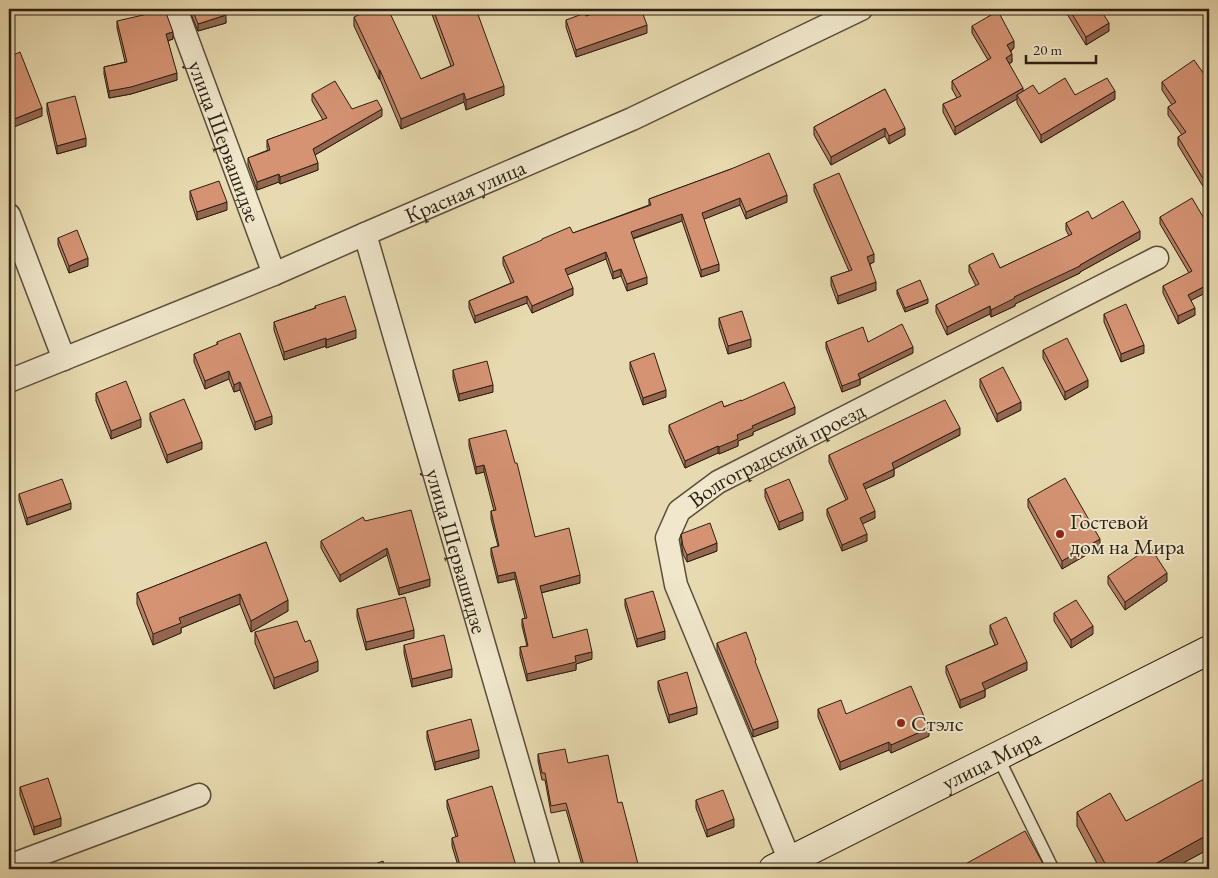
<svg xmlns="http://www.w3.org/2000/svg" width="1218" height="878" font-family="'EB Garamond',serif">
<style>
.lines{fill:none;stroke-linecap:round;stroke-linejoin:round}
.lane-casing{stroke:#5a4e3a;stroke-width:14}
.street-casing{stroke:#5a4e3a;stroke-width:25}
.secondary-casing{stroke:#2b1f12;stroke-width:30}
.lane{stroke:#f0e7cc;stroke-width:11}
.street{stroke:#f0e7cc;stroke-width:22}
.secondary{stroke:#f0e7cc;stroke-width:28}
.wall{fill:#b77e64;stroke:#2b1f12}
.shaded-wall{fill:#956751;stroke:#2b1f12}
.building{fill:#d59374;stroke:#2b1f12}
.poi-dot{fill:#8f2418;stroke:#f0e7cc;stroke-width:2}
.labels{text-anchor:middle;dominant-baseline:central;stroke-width:4;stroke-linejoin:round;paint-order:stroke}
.street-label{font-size:22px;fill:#2b1f12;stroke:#f0e7cc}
.poi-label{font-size:22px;fill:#2b1f12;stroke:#f0e7cc;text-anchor:start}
</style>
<rect width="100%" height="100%" fill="#e8dab0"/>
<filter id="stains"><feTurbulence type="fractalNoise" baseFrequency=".004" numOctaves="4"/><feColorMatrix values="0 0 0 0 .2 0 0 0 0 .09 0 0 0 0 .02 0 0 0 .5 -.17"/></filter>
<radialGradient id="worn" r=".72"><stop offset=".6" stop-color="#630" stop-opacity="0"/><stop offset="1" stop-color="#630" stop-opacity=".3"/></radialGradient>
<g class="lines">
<defs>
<path id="lane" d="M998 757 1053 869"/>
<g id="street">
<path id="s1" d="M176 9 274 274"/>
<path d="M9 215 64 359"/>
<path id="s2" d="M365 234 549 869"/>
<path id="s3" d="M9 381 274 274 365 234 632 119 861 9"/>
<path id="s4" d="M790 861 676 585 667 538 679 511 718 482 1157 258"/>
<path d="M9 866 199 795"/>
</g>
<g id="secondary">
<path id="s5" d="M773 869 1209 650"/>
</g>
</defs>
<!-- lane casing -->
<use href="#lane" class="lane-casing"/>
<!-- street casing -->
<use href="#street" class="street-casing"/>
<!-- secondary casing -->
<use href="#secondary" class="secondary-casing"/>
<!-- lane -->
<use href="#lane" class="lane"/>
<!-- street -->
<use href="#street" class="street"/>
<!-- secondary -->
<use href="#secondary" class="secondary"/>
</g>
<!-- wall -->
<path class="wall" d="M189 9H224L226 23 198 31Z
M430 9H476L504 95 466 110 464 102 401 129 380 79H379L354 26V17L421 79 451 66Z
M1064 9H1100L1109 31 1086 45Z
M586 16 647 33 576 57 566 27V20Z
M117 21 173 39 168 41 177 80 131 94 109 98 104 74V67L125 62 117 28Z
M972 26 1014 48 1011 51 1012 62 1009 64 1023 91 1039 94 1075 95 1115 99 1041 143 1017 103V99L955 135 943 112V104L957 98 952 89V81L988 60 972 33Z
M1209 81V192L1207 193 1178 145V137L1182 135 1168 115V107L1172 105 1162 90V82Z
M885 89 905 135 889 144 885 136 831 165 814 135V127Z
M312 94 352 109 382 116 315 155 318 170 280 184 279 182 257 190 248 165V158L268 150 267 148V140L323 120 312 101Z
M47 103 86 146 57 154 47 111Z
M731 169 787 202 746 219 740 205 704 219 719 271 701 277 682 221 633 239 647 284 627 291 621 276 613 279 606 259 567 275 573 295 532 313 527 303 475 323 469 308V301L511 283 503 264V257L573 233 649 205V199Z
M814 184 874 262 870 264 876 290 838 304 831 285V277L849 271 814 191Z
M190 191 227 210 197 220 190 199Z
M1160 217 1209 227V291L1191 300 1195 315 1178 324 1163 293V286L1189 273 1160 224Z
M1092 219 1140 239 1080 272V273L1015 304V306L991 317 990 314 947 335 936 312V305L976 286 969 272V265L1000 268 1069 236 1066 230V223Z
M58 238 88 266 69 273 58 245Z
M897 290 928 303 905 312 897 294Z
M315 306 356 338 326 348V346L284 360 274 330V322L315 308Z
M1104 314 1144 353 1121 362 1104 322Z
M719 318 751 347 728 354 719 326Z
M217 342 272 424 255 430 240 390 234 392 229 379 205 389 194 362V354L217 345Z
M826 342H868L913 353 860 379V385L842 392 826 348Z
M1043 350 1088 387 1065 400 1043 358Z
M630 362 666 397 643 405 630 369Z
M453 370 493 392 459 401 453 378Z
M980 379 1021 410 997 422 980 387Z
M96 393 141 427 111 439 96 401Z
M741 401 795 414 753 432V435L738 441V446L719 454 718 453 685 468 669 432V425Z
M150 413 202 449 167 463 150 420Z
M960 435 894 469V476L865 489 875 518 862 524 867 541 842 551 827 515V509L846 500 829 462V455Z
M469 439 535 537 580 583 541 593 553 638 592 659 576 664V670L527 681 520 655V647L527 646 522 626V619L525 618 515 579 498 583 491 555V548L498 546 491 519V511H494L484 472 476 474 469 446Z
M765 489 803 520 779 530 765 497Z
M19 494 71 509 27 525 19 500Z
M1028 499 1100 547 1062 569 1028 507Z
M365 521 430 586 399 595 387 555 340 582 321 548V541Z
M681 534 717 551 687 562 683 554 681 541Z
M266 542 288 611 251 632 240 604 181 628V633L153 645 137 604V593Z
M1108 576 1167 581 1125 610 1108 584Z
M625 599 665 639 637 647 625 606Z
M357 609 414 638 366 650 357 617Z
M1054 613 1093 634 1071 648 1054 621Z
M990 625 1027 670 985 689V697L960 708 946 673V666L995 645 990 633Z
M255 632 305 642 318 671 274 689 255 643Z
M717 643 778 728 753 737 717 650Z
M404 645 452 677 412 687 404 653Z
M658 681 697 714 669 723 658 689Z
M818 709 846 714 929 736 891 753 889 750 840 770 818 717Z
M427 731 479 758 435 770 427 739Z
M538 754 568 763 618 803 638 869H583L566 810 551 813 545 780H542L538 761Z
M20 787 61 826 34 835 20 795Z
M1209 789V849L1172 869H1100L1077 826V812L1126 821Z
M447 800 517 869H459L452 846V838L456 837 447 807Z
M696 800 734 827 707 837 696 808Z"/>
<!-- shaded-wall -->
<path class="shaded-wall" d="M226 15V23L198 31V24Z
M1109 23V31L1086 45V37Z
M647 25V33L576 57V50Z
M173 32V39L166 41V34Z
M1014 41V48L1007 53V45Z
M1012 54V62L1006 65V58Z
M379 70H380V79H379Z
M177 73V80L131 94 109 98V91Z
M504 86V95L466 110V100Z
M1023 88V95H1017V99L955 135V127Z
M1115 91V99L1041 143V135Z
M464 93V102L401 129V119Z
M42 108V116L9 129V121Z
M382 109V116L313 156V149Z
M885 128V136L831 165V157Z
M905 128V135L889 144V136Z
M86 138V146L57 154V146Z
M318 163V170L280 184V177Z
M279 174V182L257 190V182Z
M1209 184V192L1207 193V185Z
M787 195V202L746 219V212Z
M740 198V205L702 220V213Z
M227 202V210L197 220V212Z
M682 214V221L631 239V232Z
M1140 231V239L1080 272V273L1015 304V306L991 317V310L1014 297 1080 265Z
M606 252V259L565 276V269Z
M874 254V262L867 265V257Z
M88 258V266L69 273V266Z
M719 264V271L701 277V270Z
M621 269V276L613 279V272Z
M647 277V284L627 291V284Z
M10 281V289H9V282Z
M876 282V290L838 304V296Z
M1209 284V291L1188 302V295Z
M573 288V295L532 313V306Z
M527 296V303L475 323V316Z
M928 299V303L905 312V308Z
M990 306V314L947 335V327Z
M1195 308V315L1178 324V316Z
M356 330V338L326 348V340Z
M326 338V346L284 360V352Z
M751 339V347L728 354V346Z
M1144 345V353L1121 362V354Z
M913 347V353L860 379V385L842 392V386L858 374Z
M229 371V379L205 389V381Z
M1088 380V387L1065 400V392Z
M240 382V390L234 392V385Z
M493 385V392L459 401V394Z
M666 390V397L643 405V398Z
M1021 402V410L997 422V414Z
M795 407V414L753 432V435L738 441V446L719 454V447L737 435 752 426Z
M272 416V424L255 430V422Z
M141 419V427L111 439V431Z
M960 428V435L892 470V463Z
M202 442V449L167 463V455Z
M718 446V453L685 468V461Z
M484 465V472L476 474V467Z
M894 469V476L863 490V484Z
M71 503V509L27 525V518Z
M875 511V518L860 525V518Z
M803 512V520L779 530V522Z
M867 534V541L842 551V545Z
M1100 539V547L1062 569V561Z
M717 543V551L687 562V555Z
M387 548V555L340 582V575Z
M515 572V579L498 583V576Z
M1167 573V581L1125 610V602Z
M580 575V583L540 593V586Z
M430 579V586L399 595V588Z
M240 594V604L181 628V633L153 645V634L179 618Z
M288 600V611L251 632V621Z
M1093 626V634L1071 648V640Z
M414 630V638L366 650V642Z
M665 631V639L637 647V639Z
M592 652V659L576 664V670L527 681V674L575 656Z
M318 661V671L274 689V678Z
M1027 662V670L982 691V683Z
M452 669V677L412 687V679Z
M985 690V697L960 708V700Z
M697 707V714L669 723V715Z
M778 721V728L753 737V730Z
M929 728V736L891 753V745Z
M889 742V750L840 770V762Z
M479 750V758L435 770V762Z
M61 818V826L34 835V827Z
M734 819V827L707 837V830Z
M1209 834V849L1172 869H1146Z
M638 864V869H622Z"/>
<!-- building -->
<path class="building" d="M192 9H224L226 15 198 24Z
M372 9H388L421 79 454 65 433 9H476L504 86 466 100 464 93 401 119 380 70H379L354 17Z
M608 9H641L647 25 576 50 566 20 585 13 586 16Z
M1069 9H1100L1109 23 1086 37Z
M165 10 173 32 166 34 177 73 131 87 109 91 104 67 127 62 117 21Z
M998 11 1014 41 1007 45 1012 54 1006 58 1023 88 955 127 943 104 961 96 952 81 991 58 972 26Z
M20 52 42 108 9 121V57Z
M1194 60 1209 81V184L1207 185 1178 137 1186 132 1168 107 1176 102 1162 82Z
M1065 78 1075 95 1107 78 1115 91 1041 135 1017 95 1033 85 1039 94Z
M335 81 352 109 377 100 382 109 313 149 318 163 280 177 279 174 257 182 248 158 270 150 267 140 327 118 312 94Z
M885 89 905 128 889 136 885 128 831 157 814 127Z
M75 96 86 138 57 146 47 103Z
M769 153 787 195 746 212 740 198 702 213 719 264 701 270 682 214 631 232 647 277 627 284 621 269 613 272 606 252 565 269 573 288 532 306 527 296 475 316 469 301 514 282 503 257 542 240V239L570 227 573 233 651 205 649 199 731 169Z
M839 173 874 254 867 257 876 282 838 296 831 277 852 270 814 184Z
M219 181 227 202 197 212 190 191Z
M1192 198 1209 227V284L1188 295 1195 308 1178 316 1163 286 1192 271 1160 217Z
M1123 201 1140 231 1080 265V266L1014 297 1015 298 991 310 990 306 947 327 936 305 979 284 969 265 993 253 1000 268 1072 234 1066 223 1088 211 1092 219Z
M77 230 88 258 69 266 58 238Z
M920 280 928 299 905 308 897 290Z
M345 296 356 330 326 340V338L284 352 274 322 316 308 315 306Z
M1126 304 1144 345 1121 354 1104 314Z
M742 311 751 339 728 346 719 318Z
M902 324 913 347 858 374 860 379 842 386 826 342 863 327 868 342Z
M240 333 272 416 255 422 240 382 234 385 229 371 205 381 194 354 218 344 217 342Z
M1067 338 1088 380 1065 392 1043 350Z
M654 353 666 390 643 398 630 362Z
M487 361 493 385 459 394 453 370Z
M1003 367 1021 402 997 414 980 379Z
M126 381 141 419 111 431 96 393Z
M784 382 795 407 752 426 753 428 737 435 738 439 719 447 718 446 685 461 669 425 722 401 724 407 741 400V401Z
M184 399 202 442 167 455 150 413Z
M945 400 960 428 892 463 894 469 863 484 875 511 860 518 867 534 842 545 827 509 848 499 829 455Z
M506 430 515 463H517L535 537 569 528 580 575 540 586 553 638 587 629 592 652 575 656 576 662 527 674 520 647 528 646 522 619 527 618 515 572 498 576 491 548 499 546 491 511 496 510 484 465 476 467 469 439Z
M1065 478 1100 539 1062 561 1028 499Z
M62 479 71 503 27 518 19 494Z
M789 479 803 512 779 522 765 489Z
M411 510 430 579 399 588 387 548 340 575 321 541 363 517 365 521Z
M710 523 717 543 687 555 683 546 681 534Z
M266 542 288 600 251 621 240 594 179 618 181 623 153 634 137 593Z
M1150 547 1167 573 1125 602 1108 576Z
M653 591 665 631 637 639 625 599Z
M405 597 414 630 366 642 357 609Z
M1076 600 1093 626 1071 640 1054 613Z
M1006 617 1027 662 982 683 985 690 960 700 946 666 998 644 990 625Z
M297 621 305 642 310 640 318 661 274 678 255 632Z
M746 632 756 660 755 661 778 721 753 730 717 643Z
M444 635 452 669 412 679 404 645Z
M687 672 697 707 669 715 658 681Z
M911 686 929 728 891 745 889 742 840 762 818 709 841 700 846 714Z
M471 719 479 750 435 762 427 731Z
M565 749 568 763 608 755 618 803 622 802 638 864 622 869H585L566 803 551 806 545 773H542L538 754Z
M48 778 61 818 34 827 20 787Z
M1204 779 1209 789V834L1146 869H1108L1077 812 1110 793 1126 821Z
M492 786 517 869H461L452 838 458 836 447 800Z
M723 790 734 819 707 830 696 800Z
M1025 831 1046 869H961L960 867Z
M383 861 386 869H362Z"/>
<!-- markers -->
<g class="poi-dot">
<circle cx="1060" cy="534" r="5"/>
<circle cx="901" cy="723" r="5"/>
</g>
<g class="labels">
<!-- street labels -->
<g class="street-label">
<text stroke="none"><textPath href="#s1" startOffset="141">улица Шервашидзе</textPath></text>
<text stroke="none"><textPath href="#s3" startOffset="494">Красная улица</textPath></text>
<text stroke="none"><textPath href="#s4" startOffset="489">Волгоградский проезд</textPath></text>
<text stroke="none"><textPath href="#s2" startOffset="330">улица Шервашидзе</textPath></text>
<text stroke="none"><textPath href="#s5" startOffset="244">улица Мира</textPath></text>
</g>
<!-- poi labels -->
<g class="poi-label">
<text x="1070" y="521">Гостевой<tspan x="1070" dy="25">дом на Мира</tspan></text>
<text x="911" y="723">Стэлс</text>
</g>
</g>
<!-- margin -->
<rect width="1218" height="878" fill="none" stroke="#e8dab0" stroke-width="30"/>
<rect x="10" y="10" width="1198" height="858" fill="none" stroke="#2b1f12" stroke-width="2.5"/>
<rect x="15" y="15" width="1188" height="848" fill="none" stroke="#2b1f12"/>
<!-- scale -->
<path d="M1026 55v8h70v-8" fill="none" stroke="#2b1f12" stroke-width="2.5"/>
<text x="1033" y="55" font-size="15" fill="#2b1f12" stroke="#f0e7cc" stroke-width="4" paint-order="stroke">20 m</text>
<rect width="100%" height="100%" filter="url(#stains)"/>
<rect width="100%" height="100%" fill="url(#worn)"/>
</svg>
